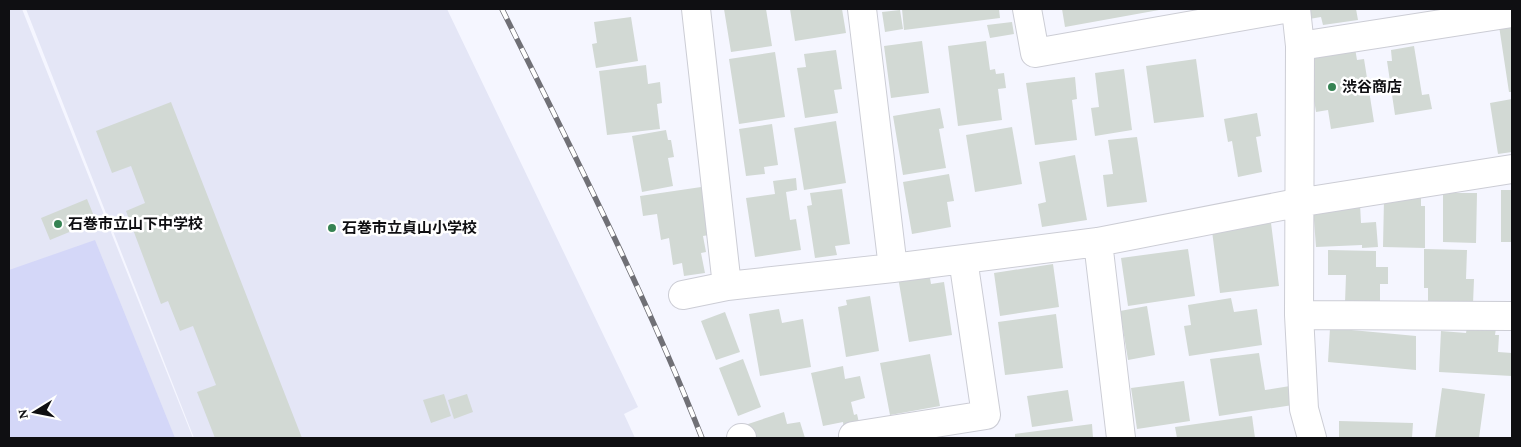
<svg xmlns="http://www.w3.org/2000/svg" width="1521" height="447" font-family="'Crimson Pro','Noto Sans JP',serif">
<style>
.built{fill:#e4e6f6}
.green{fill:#d4d7f8}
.building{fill:#d2d9d4}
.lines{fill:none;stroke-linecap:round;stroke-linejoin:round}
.minor-casing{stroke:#cccdd5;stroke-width:30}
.minor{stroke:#fff;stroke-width:28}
.rail-casing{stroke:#707076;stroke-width:5.5}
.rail{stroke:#fff;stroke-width:4;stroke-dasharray:11;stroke-linecap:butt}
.poi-dot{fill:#368353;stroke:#fff;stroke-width:2}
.labels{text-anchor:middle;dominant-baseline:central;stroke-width:5;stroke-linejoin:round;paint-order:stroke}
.poi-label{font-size:15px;font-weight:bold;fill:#0f0f12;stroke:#fff;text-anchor:start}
</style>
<rect width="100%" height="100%" fill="#f5f6ff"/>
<!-- built -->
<path class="built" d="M9 9H22L193 438H9Z
M26 9H447L638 407 624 414 635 438H194Z"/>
<!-- green -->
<path class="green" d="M95 240 175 438H9V270Z"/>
<!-- building -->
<path class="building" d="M724 9H766L772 46 731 52Z
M790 9H842L846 33 795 41Z
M902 9H999L1000 18 904 30Z
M1062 9H1159V10L1065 27Z
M1307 9H1356L1358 20 1323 25 1321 17 1309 19Z
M900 10 903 29 885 32 882 12Z
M631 17 638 61 596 68 592 44 597 43 594 22Z
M1012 22 1014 34 990 38 987 25Z
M1512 23V92H1509L1499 26Z
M922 41 929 93 891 98 884 46Z
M986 41 990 70 995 69 996 74 1004 73 1006 88 998 89 1002 120 958 126 948 46Z
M1414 46 1422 95 1429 94 1432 109 1395 115 1387 61H1392L1391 50Z
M1355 48 1357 60 1364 59 1374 122 1331 129 1328 110 1316 112 1307 55Z
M836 50 842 89 834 90 838 113 805 118 797 68 806 67 804 54Z
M775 52 785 117 739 124 729 59Z
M1196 59 1204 117 1154 123 1146 66Z
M646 65 648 84 660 82 662 103 657 104 660 129 607 135 599 71Z
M1124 69 1132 130 1095 136 1091 108 1099 107 1095 73Z
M1075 77 1077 99 1072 100 1077 140 1035 145 1026 83Z
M1512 99V152L1498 154 1490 103Z
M171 102 302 438H215L197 392 216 385 193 326 180 331 168 301 161 304 126 211 145 203 131 166 112 173 96 131Z
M940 108 944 128 939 129 946 168 903 175 893 116Z
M1257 113 1261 136 1256 137 1262 172 1238 177 1232 141 1228 142 1224 119Z
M836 121 846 183 804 190 794 128Z
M772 124 778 165 764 167 765 174 746 176 739 129Z
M1012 127 1022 184 975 192 966 135Z
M666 130 668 140H671L674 157 668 158 673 186 642 192 632 136Z
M1137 137 1147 202 1107 207 1103 175 1113 174 1108 140Z
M1075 155 1087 220 1042 227 1038 204 1046 202 1039 162Z
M949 174 954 201 947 202 951 227 912 234 903 182Z
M796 178 797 190 786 192 790 220 796 219 801 250 755 257 746 198 775 194 773 181Z
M708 186 715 234 703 236 706 252 701 253 705 273 684 276 682 263 673 265 669 238 661 240 657 214 643 216 640 196Z
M842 189 850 244 835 246 837 255 815 258 807 206 812 205 810 193Z
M1501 190H1512V242H1501Z
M1421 193V206H1425V248L1383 247 1384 199Z
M1443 193H1477L1476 243 1443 242Z
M87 199 96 221 50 240 41 218Z
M1360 204 1361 223 1376 222 1378 247 1362 248V245L1316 247 1313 207Z
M1271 223 1279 286 1220 293 1212 231Z
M1188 249 1195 296 1128 306 1121 258Z
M1424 249 1467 250 1466 279H1474L1473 304H1428V288H1424Z
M1328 250 1376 251V267H1388V284H1380V304L1345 303 1346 275H1328Z
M1053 264 1059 307 1000 316 994 273Z
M929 272 931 284 944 282 952 335 909 342 898 277Z
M870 296 879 351 846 357 838 307 847 305 846 300Z
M1231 298 1234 312 1257 309 1262 345 1189 356 1184 326 1191 325 1188 305Z
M1147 306 1155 355 1128 360 1120 311Z
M779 309 782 323 803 319 811 367 760 376 749 314Z
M725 312 740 352 716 360 701 321Z
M1056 314 1063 368 1005 375 998 322Z
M1467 327 1496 328 1495 335H1499L1498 352 1512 353V376L1439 372 1441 331 1466 333Z
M1330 328 1416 336V370L1328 362Z
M1259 353 1265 390 1290 386 1293 405 1219 416 1210 359Z
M930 354 940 406 890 415 880 363Z
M743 359 761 407 738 416 719 368Z
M843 366 845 379 860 376 865 398 851 402 854 415 857 414 860 427 844 430 843 422 823 426 811 373Z
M1184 381 1190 421 1137 429 1131 388Z
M1442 388 1485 394 1479 438H1435Z
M1068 390 1073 421 1032 427 1027 396Z
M444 394 451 416 431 423 423 400Z
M467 394 473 412 454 419 448 400Z
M784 412 787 424 800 422 805 438H746L742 426Z
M1252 416 1255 438H1177L1175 427Z
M1339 421 1413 423 1412 438H1339Z
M1092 424 1093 438H1015V434Z"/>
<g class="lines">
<defs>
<path id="minor" d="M696 9 727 286 893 268 1098 242 1297 203 1512 169
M862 9 893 268
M1027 9 1035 53 1284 9
M1296 9 1300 46 1299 315 1304 409 1312 438
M1300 46 1512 13
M1098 242 1121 438
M683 295 727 286
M1299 315 1512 316
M741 438H742
M854 438 853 436 986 415 963 259"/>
</defs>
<!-- minor casing -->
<use href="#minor" class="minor-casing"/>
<!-- minor -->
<use href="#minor" class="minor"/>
<defs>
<path id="rail" d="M502 9C572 150 644 291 702 438"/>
</defs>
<!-- rail casing -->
<use href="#rail" class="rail-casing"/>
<!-- rail -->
<use href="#rail" class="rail"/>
</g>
<!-- markers -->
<g class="poi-dot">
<circle cx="1332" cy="87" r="5"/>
<circle cx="58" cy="224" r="5"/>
<circle cx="332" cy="228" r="5"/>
</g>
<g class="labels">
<!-- poi labels -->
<g class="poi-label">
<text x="1342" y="87">渋谷商店</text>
<text x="68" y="224">石巻市立山下中学校</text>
<text x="342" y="228">石巻市立貞山小学校</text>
</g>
</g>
<!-- border -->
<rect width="1521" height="447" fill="none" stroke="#0f0f12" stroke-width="20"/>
<!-- north arrow -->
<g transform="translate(35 412) rotate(260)" stroke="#ffffff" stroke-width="4" paint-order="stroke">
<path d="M0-4L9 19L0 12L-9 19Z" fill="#0f0f12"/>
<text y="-8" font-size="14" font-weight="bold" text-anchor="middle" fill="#0f0f12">N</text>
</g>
</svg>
